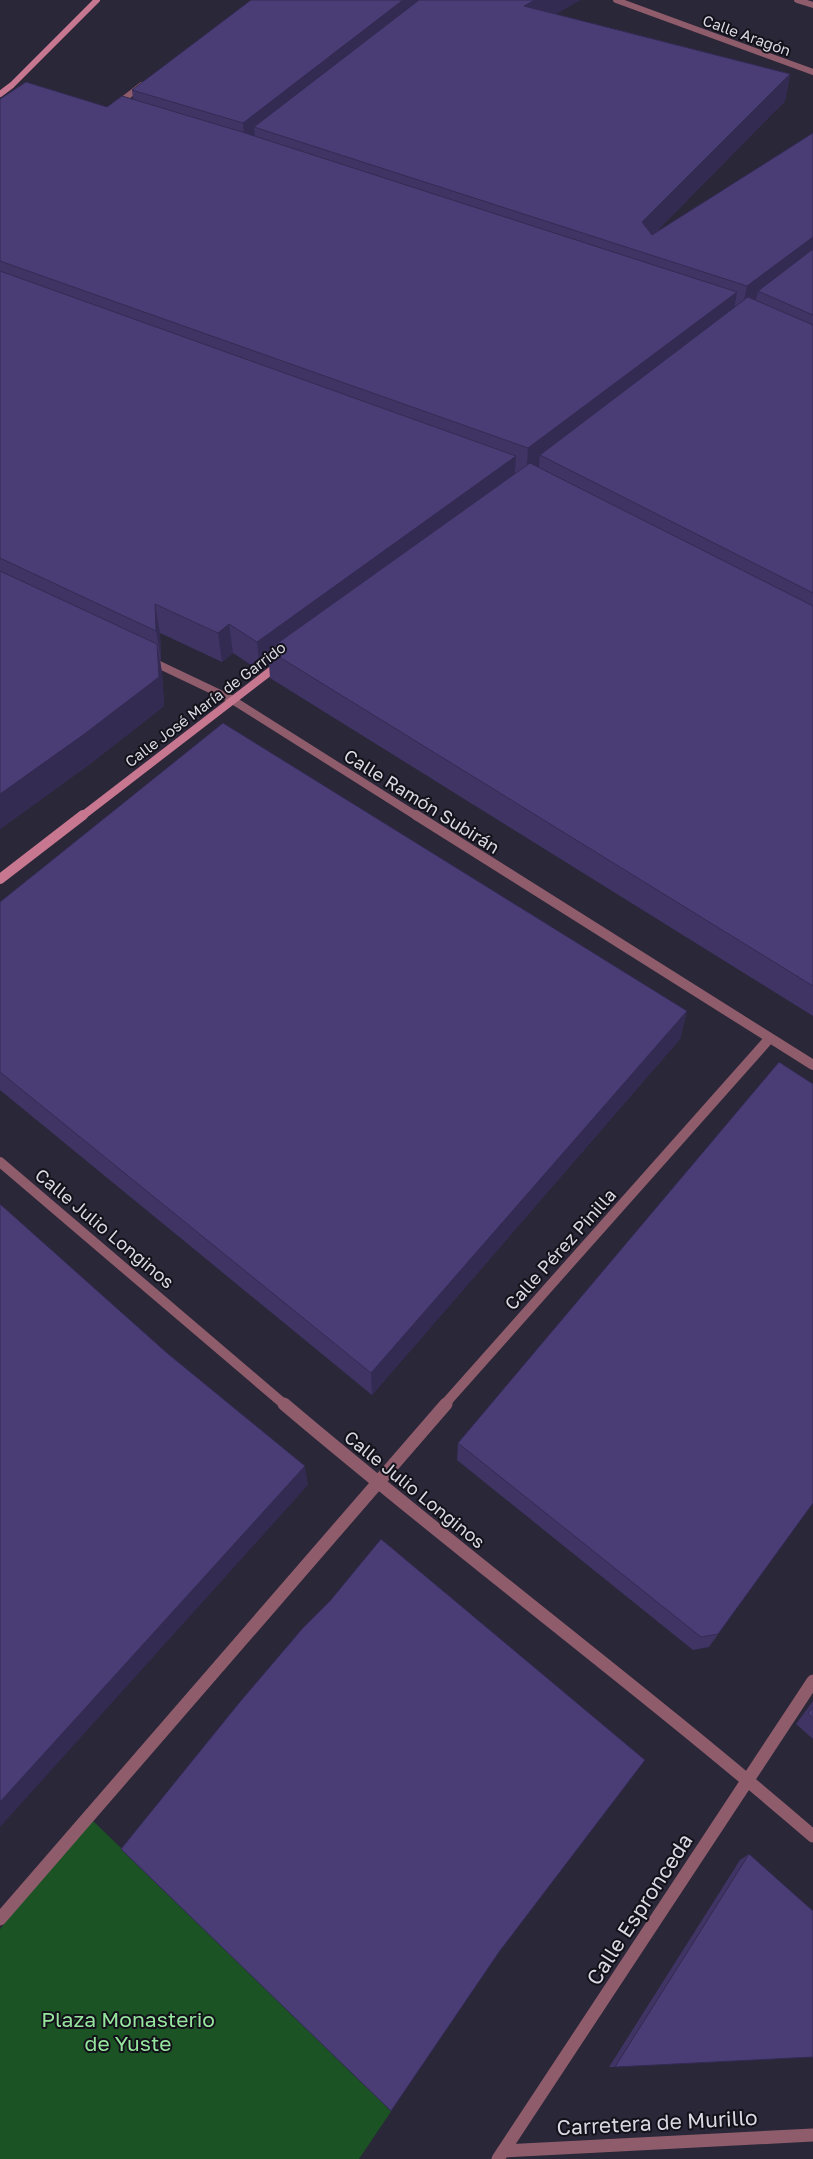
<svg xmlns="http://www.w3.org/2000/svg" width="813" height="2159" font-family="'Golos Text',sans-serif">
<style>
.green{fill:#1c5325}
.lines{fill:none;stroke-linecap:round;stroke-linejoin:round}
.street-far3{stroke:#8f5c6c;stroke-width:6}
.street-far2{stroke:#8f5c6c;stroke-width:8}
.street-far1{stroke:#8f5c6c;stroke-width:10}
.street{stroke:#8f5c6c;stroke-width:13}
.secondary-far2{stroke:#c87790;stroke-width:6}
.secondary-far1{stroke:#c87790;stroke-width:8}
.secondary{stroke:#c87790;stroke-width:10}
.wall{fill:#403465}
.shaded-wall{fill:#342b53}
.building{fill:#4a3d76;stroke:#342b53}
.labels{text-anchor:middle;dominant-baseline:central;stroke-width:4;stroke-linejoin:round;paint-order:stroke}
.far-street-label{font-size:15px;fill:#dad8e3;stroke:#131119}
.street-label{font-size:18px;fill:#dad8e3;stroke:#131119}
.near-street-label{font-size:21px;fill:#dad8e3;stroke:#131119}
.near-park-label{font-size:21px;fill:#96e59e;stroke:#131119}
</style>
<rect width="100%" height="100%" fill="#2a2738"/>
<!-- green -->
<path class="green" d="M90 1818 392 2110 359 2159H0V1929Z"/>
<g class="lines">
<!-- street-far3 -->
<path class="street-far3" d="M616 0 813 72
M797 0 813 5
M116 105 142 85"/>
<!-- street-far2 -->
<path class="street-far2" d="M149 660 231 699 418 817"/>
<!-- street-far1 -->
<path class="street-far1" d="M416 815 813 1065
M0 1162 285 1405
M444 1405 769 1039"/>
<!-- street -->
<path class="street" d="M284 1404C457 1551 640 1687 813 1836
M0 1919 446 1404
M503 2151 813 2135
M498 2159 813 1681"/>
<!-- secondary-far2 -->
<path class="secondary-far2" d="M0 94 12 85 97 0"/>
<!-- secondary-far1 -->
<path class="secondary-far1" d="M81 817 281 663"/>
<!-- secondary -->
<path class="secondary" d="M0 879 83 815"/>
</g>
<!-- wall -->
<path class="wall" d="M556 14 790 74 785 101 656 232 813 133V1016L270 678 269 664 260 671 233 653 222 662 160 633 161 660 160 659 162 673 164 706 90 764 0 829V99L107 107 133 99 132 90Z
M0 902 687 1011 680 1039 372 1395 0 1090Z
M458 1443 813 1503 709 1647 693 1650 457 1460Z
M813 1701V1739L796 1724Z
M749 1854 615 2067H609L740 1860Z"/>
<!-- shaded-wall -->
<path class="shaded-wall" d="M403 0H429L254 127 255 142 245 150 243 123Z
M535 0H581L523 33 524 6Z
M790 74 785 101 638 250 642 222Z
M813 237V248L810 262 758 291 755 304 741 314 747 286Z
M737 292 732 322 540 455 539 467 526 477 528 448Z
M516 456 514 486 268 650 269 664 260 671 257 642Z
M155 604 160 633 161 660 156 631Z
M229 624 233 653 222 662 218 633Z
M157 644 162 673 164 706 90 764 0 829V794Z
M687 1011 680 1039 372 1395 371 1373Z
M305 1466 308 1485 0 1827V1802Z"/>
<!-- building -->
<path class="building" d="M251 0H403L243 123 132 90Z
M419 0H535L524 6 790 74 642 222 652 235 813 133V237L747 286 254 127Z
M26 82 107 107 122 96 242 132 737 292 528 448 0 261V99Z
M813 249V315L758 291Z
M0 271 516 456 257 642 229 624 218 633 155 604 156 631 0 558Z
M748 297 813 325V593L540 455Z
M530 463 813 606V986L268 650Z
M0 571 157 644 159 677 83 735 0 794Z
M223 723 687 1011 371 1373 0 1072V902Z
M779 1062 813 1084V1503L718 1634 701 1637 458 1443Z
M0 1204 167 1353 305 1466 0 1802Z
M381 1539 645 1760 499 1952 391 2111 121 1849 239 1703 302 1629 330 1601Z
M813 1707V1718L808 1713Z
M749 1854 813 1911V2057L615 2067Z"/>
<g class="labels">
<!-- far-street labels -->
<g class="far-street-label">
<text transform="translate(747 35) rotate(20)">Calle Aragón</text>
<text transform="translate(205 704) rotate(-37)">Calle José María de Garrido</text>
</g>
<!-- street labels -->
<g class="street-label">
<text transform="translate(422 801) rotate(32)">Calle Ramón Subirán</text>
<text transform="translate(105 1228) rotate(40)">Calle Julio Longinos</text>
<text transform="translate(560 1249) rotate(-48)">Calle Pérez Pinilla</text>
<text transform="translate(415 1489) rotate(39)">Calle Julio Longinos</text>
</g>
<!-- near-street labels -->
<g class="near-street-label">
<text transform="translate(639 1909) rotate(-57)">Calle Espronceda</text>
<text transform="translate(657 2122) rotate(-3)">Carretera de Murillo</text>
</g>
<!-- near-park labels -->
<g class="near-park-label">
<text x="128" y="2019">Plaza Monasterio<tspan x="128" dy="24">de Yuste</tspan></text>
</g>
</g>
</svg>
